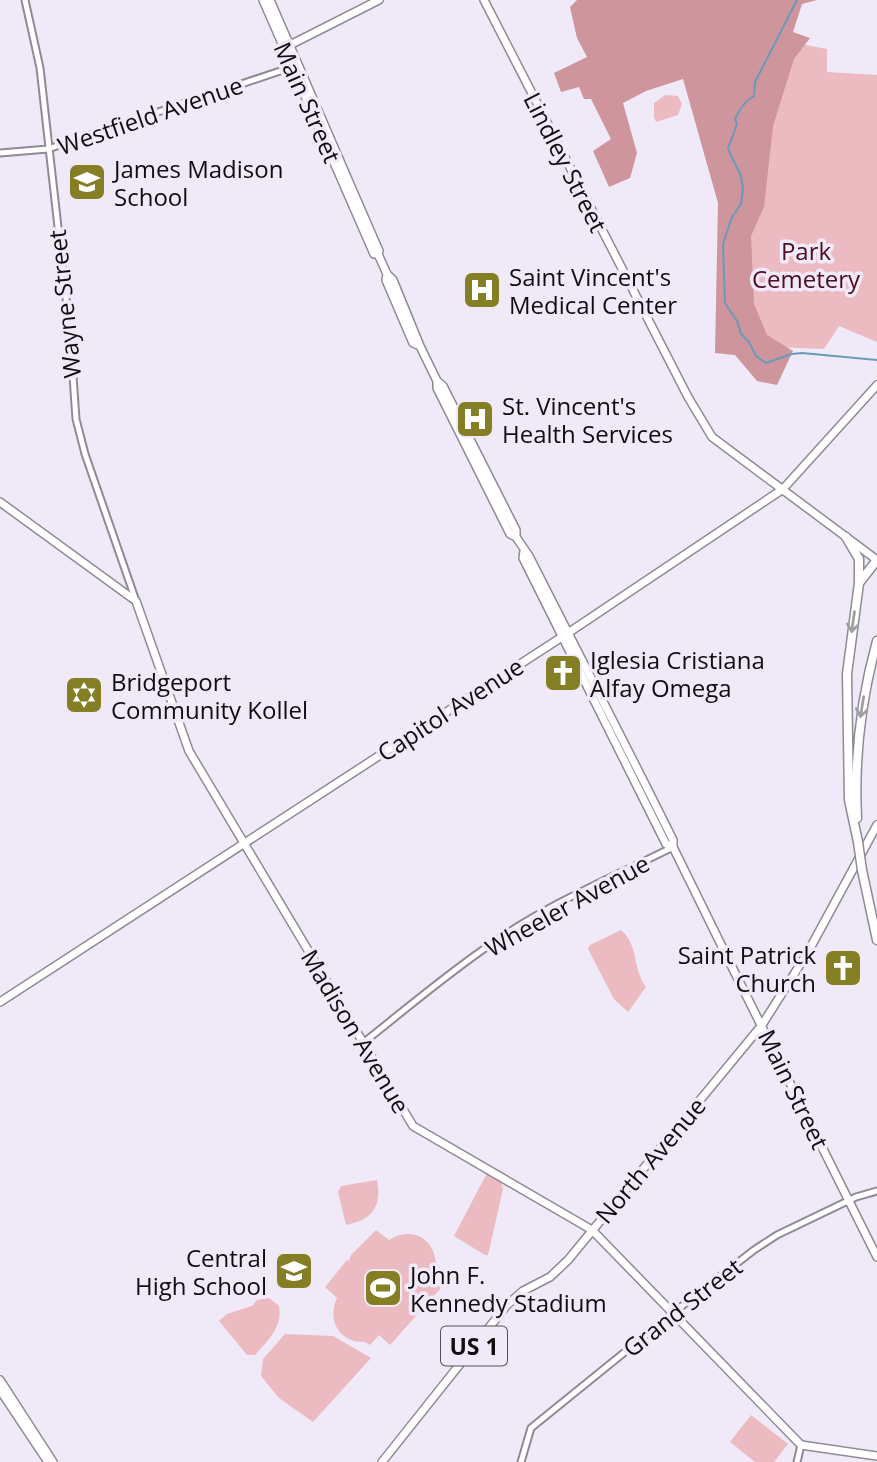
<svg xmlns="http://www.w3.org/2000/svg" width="877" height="1462" font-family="'Open Sans',sans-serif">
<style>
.green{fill:#ebbbc1}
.forest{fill:#ce959d}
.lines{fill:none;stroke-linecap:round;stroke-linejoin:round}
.stream{stroke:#6b99ba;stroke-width:2}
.minor-casing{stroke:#908a97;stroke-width:9}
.major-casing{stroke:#908a97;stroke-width:10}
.highway-casing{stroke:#908a97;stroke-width:11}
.minor{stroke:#fff;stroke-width:5}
.major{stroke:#fff;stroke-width:7}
.highway{stroke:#fff;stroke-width:8}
.highway-bridge-casing{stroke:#908a97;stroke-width:11;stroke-linecap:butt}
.highway-bridge{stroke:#fff;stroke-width:8}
.oneway{stroke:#9f9ea0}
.labels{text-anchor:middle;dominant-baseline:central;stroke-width:7;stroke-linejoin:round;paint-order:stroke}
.shield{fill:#f0eaf8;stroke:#524f56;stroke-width:2}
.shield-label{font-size:23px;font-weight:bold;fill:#0f0d11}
.street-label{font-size:24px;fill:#0f0d11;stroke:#f0eaf8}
.poi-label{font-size:24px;fill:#0f0d11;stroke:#f0eaf8;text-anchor:start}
.park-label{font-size:24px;fill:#500a1f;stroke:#f0eaf8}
</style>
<rect width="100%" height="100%" fill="#f0eaf8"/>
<!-- green -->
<path class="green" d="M791 42 827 49V72L877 75V342L839 326 824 349 776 347 734 300Z
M665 95 678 96 682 104 678 115 656 122 654 117V103Z
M621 930C639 945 632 968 646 987L628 1012 614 999 588 949 590 945Z
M487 1173 501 1181 503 1189 488 1255H485L454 1236Z
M377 1180C382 1207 372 1220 346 1225L338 1192 341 1186Z
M376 1230 389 1240C404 1230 425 1232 433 1251 436 1258 434 1262 440 1267L430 1278 441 1288 390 1345 379 1335 370 1345C364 1340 361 1343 354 1341 334 1335 329 1315 337 1298L325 1287 347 1260 349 1261 351 1255Z
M269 1298 279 1306C283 1326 268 1341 255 1355H247L219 1321 227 1314 252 1306 257 1300Z
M285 1334 333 1336 371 1358 313 1422 279 1398 261 1376 263 1359Z
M751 1415 788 1444 774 1462H755L730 1442Z"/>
<!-- forest -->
<path class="forest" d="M577 0H817L802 4 793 32 810 38 794 59 773 126 764 207 751 236 754 304 767 335 793 351 777 385 757 381 735 355 715 353 718 203 683 79 646 91 623 103 637 153 630 178 609 187 593 151 611 139 591 99H584L579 87 561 92 554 73 587 57 577 38 570 7Z"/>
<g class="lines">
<!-- stream -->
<path class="stream" d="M797 0 755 82 754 96C745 101 739 110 735 119L737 124 728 149 741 176 743 189 741 204 732 217 723 244 725 303 737 321 741 334 749 342 756 356 766 363 792 354 802 353 877 360"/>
<defs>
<path id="minor" d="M25 0 40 68 70 333 76 419 85 454 136 601
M0 153 48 149 295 66
M363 1043C406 1009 448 973 494 942 549 904 613 877 673 847
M521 1462 531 1428 673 1313 754 1250 777 1235 856 1197 877 1191
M797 1462 801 1445"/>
<path id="major" d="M263 0 374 254H378
M270 0 379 251 378 254 387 274 393 280 420 346 437 381 443 386 516 530V537L529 556 645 784 673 840V847L734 971 877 1257
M484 0 688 397 712 437 877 560
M286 47 379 0
M387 274 386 280 413 343 420 346
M437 381V388L510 534 516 537
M0 502 136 601 189 751 413 1126 592 1230 801 1445 877 1456
M524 551 523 558 666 844 673 847
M0 1002 568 633 783 489 877 385
M0 1380 53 1462
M0 1390 46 1459
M382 1462 507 1305 523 1291 550 1277 568 1260 762 1025 808 952 877 825"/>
<path id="highway" d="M846 537 859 559V582
M857 818C854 758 861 699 877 641
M858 842 849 800 847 674 859 583 877 560
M862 870 877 940"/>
</defs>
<!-- minor casing -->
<use href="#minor" class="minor-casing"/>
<!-- major casing -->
<use href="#major" class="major-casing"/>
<!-- highway casing -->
<use href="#highway" class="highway-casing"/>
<!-- minor -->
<use href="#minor" class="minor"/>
<!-- major -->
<use href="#major" class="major"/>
<!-- highway -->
<use href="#highway" class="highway"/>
<defs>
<path id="highway-bridge" d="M858 842 862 870"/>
</defs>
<!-- highway-bridge casing -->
<use href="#highway-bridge" class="highway-bridge-casing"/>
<!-- highway-bridge -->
<use href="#highway-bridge" class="highway-bridge"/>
</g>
<!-- one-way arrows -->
<defs><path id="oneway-shaft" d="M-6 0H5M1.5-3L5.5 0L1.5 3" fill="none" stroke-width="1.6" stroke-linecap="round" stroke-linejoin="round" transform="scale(1.75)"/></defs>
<g class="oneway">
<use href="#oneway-shaft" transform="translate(853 622) rotate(98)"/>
<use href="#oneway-shaft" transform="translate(862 707) rotate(99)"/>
</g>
<!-- icons -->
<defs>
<symbol id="school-square" viewBox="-11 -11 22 22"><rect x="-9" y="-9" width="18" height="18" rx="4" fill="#847e25" stroke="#f0eaf8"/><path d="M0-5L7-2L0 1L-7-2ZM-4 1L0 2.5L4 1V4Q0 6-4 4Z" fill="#fff"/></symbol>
<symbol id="hospital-square" viewBox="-11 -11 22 22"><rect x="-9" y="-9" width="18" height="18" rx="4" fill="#847e25" stroke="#f0eaf8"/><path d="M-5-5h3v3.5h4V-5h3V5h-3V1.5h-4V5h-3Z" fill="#fff"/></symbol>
<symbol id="church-square" viewBox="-11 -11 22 22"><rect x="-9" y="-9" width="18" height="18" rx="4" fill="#847e25" stroke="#f0eaf8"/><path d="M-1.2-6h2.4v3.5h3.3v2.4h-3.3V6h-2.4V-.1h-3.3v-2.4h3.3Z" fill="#fff"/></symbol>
<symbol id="synagogue-square" viewBox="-11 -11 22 22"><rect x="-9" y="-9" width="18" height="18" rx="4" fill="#847e25" stroke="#f0eaf8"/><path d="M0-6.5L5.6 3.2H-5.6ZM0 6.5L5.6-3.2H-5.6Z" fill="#fff"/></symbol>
<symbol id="stadium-square" viewBox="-11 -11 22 22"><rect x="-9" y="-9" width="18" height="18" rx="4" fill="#847e25" stroke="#f0eaf8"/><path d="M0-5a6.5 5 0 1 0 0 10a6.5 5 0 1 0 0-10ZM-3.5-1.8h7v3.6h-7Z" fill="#fff"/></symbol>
</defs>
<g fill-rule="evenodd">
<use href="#school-square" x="65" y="160" width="44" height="44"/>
<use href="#hospital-square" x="460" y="268" width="44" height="44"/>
<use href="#hospital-square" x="453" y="397" width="44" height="44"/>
<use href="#church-square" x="541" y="651" width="44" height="44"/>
<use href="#synagogue-square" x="62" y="673" width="44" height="44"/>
<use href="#church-square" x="821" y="946" width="44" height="44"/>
<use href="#school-square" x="272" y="1249" width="44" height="44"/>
<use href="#stadium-square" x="361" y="1266" width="44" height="44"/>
</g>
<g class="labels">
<!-- shield labels -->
<rect class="shield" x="441" y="1326.5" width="66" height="39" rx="5"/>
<g class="shield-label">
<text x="474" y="1346">US 1</text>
</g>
<!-- street labels -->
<g class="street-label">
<text transform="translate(308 102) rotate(66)">Main Street</text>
<text transform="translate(150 115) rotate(-19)">Westfield Avenue</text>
<text transform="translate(566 162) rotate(63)">Lindley Street</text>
<text transform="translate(64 304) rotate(-96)">Wayne Street</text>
<text transform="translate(450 709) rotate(-33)">Capitol Avenue</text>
<text transform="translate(567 905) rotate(-29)">Wheeler Avenue</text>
<text transform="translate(356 1031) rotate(59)">Madison Avenue</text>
<text transform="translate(794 1089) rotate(64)">Main Street</text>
<text transform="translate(650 1160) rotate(-50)">North Avenue</text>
<text transform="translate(682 1307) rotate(-38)">Grand Street</text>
</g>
<!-- poi labels -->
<g class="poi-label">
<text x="114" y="168">James Madison<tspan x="114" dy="28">School</tspan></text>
<text x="509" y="276">Saint Vincent's<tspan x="509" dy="28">Medical Center</tspan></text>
<text x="502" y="405">St. Vincent's<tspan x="502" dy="28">Health Services</tspan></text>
<text x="590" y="659">Iglesia Cristiana<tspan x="590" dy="28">Alfay Omega</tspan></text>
<text x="111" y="681">Bridgeport<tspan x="111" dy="28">Community Kollel</tspan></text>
<text x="816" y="954" text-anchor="end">Saint Patrick<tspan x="816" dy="28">Church</tspan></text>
<text x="267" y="1257" text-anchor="end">Central<tspan x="267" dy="28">High School</tspan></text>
<text x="410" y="1274">John F.<tspan x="410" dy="28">Kennedy Stadium</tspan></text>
</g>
<!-- park labels -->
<g class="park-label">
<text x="806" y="250">Park<tspan x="806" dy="28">Cemetery</tspan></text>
</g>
</g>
</svg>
